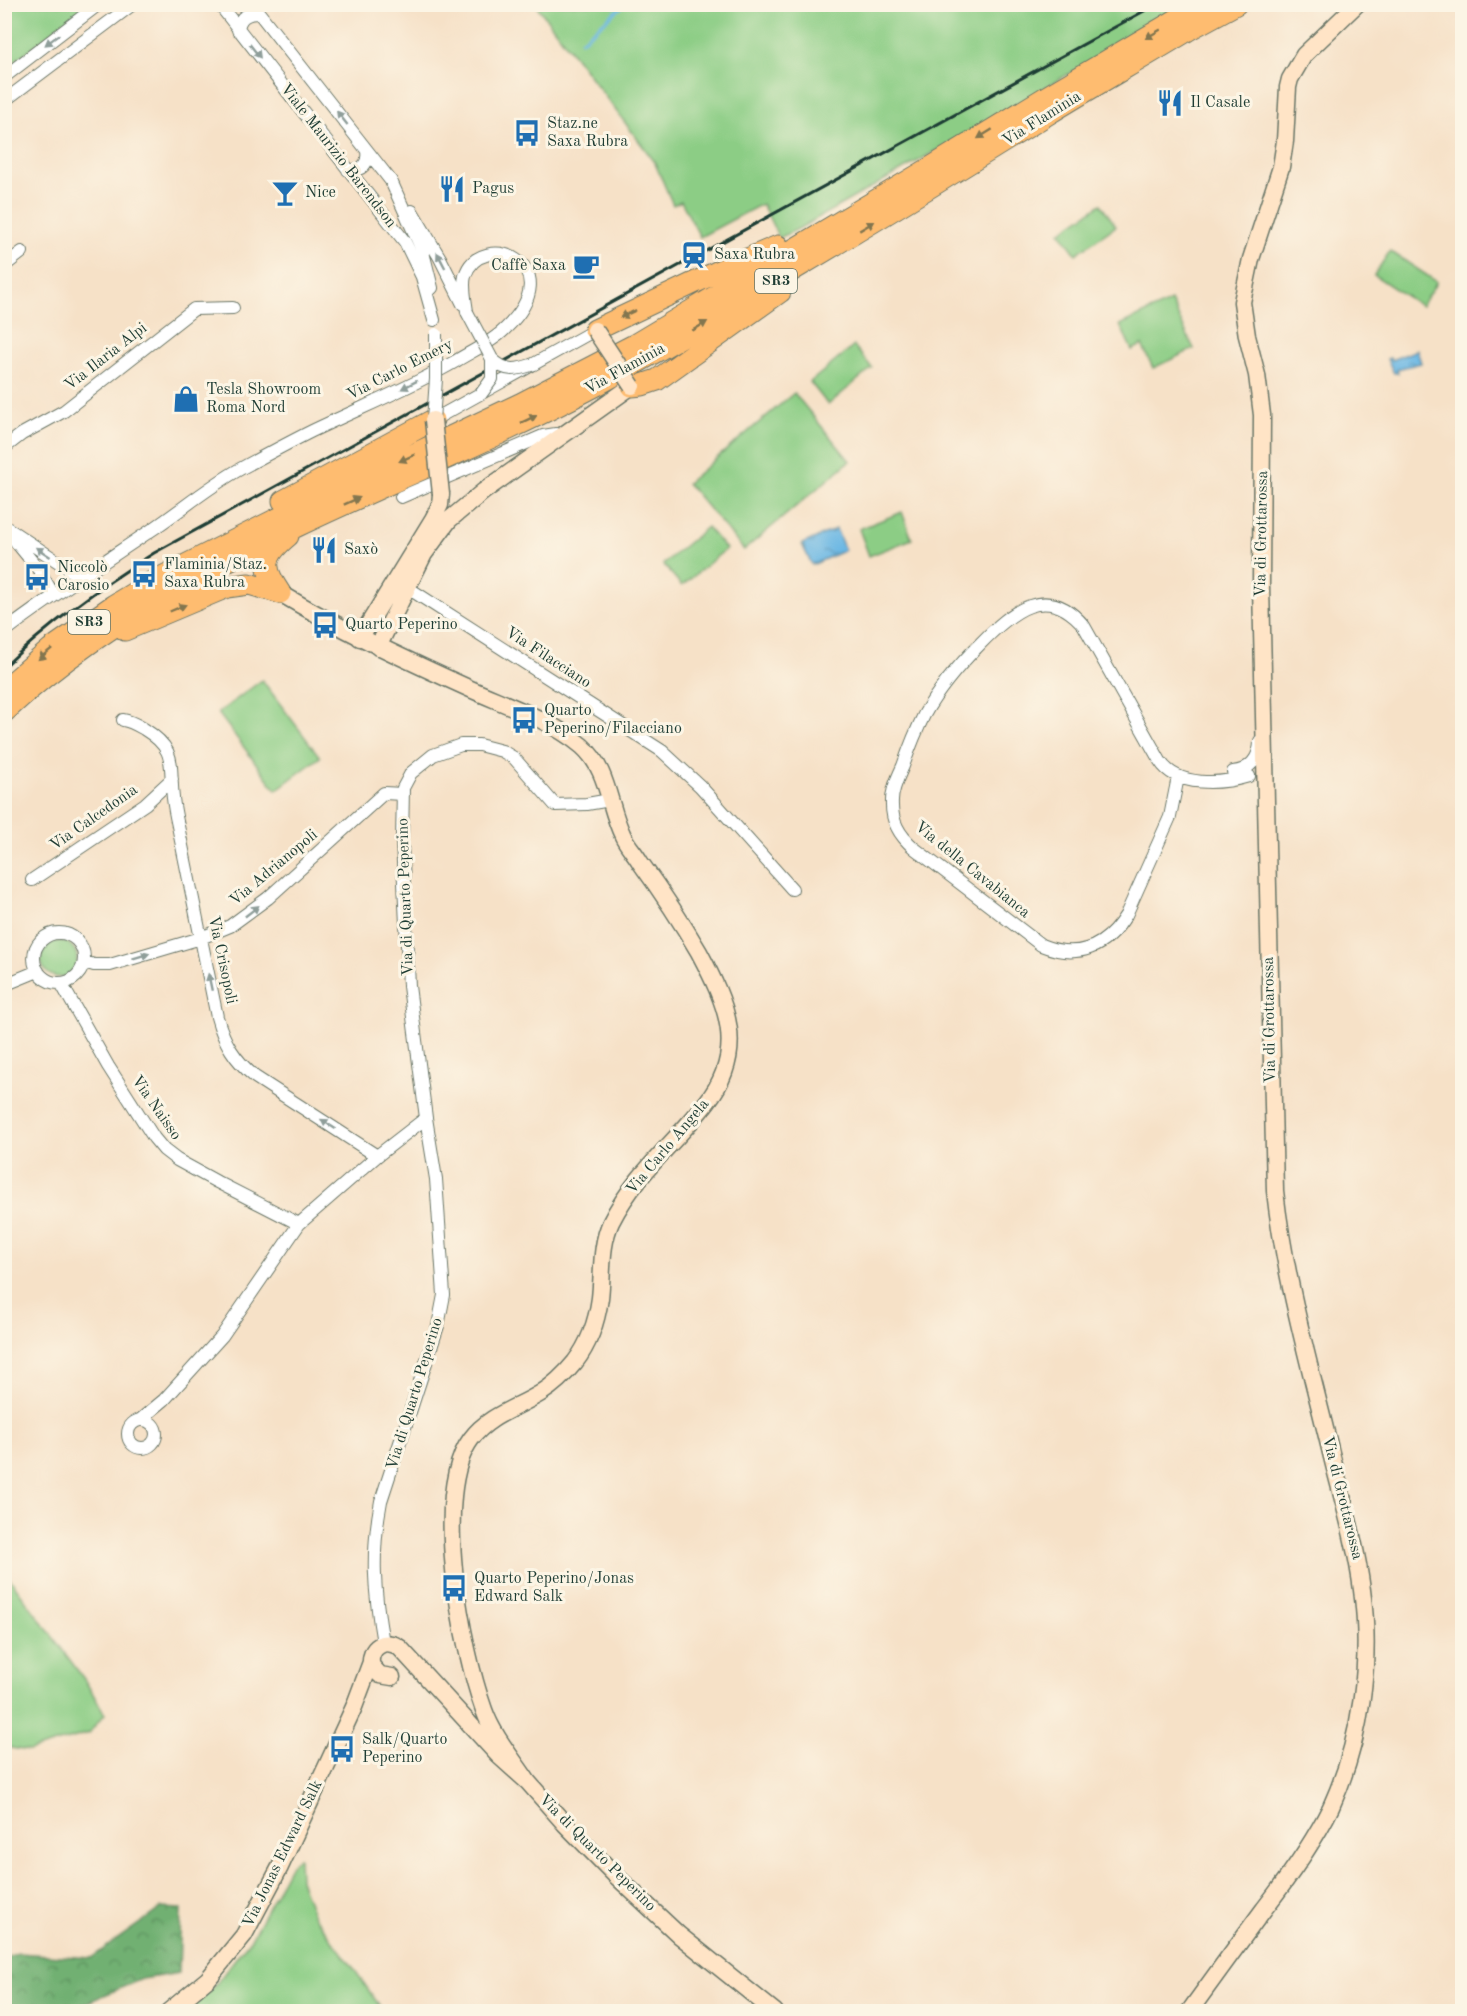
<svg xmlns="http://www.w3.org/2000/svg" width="1467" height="2016" font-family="'Old Standard TT',serif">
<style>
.green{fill:#8ccd85;stroke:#56855c;stroke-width:1.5}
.forest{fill:url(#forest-crowns);stroke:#487653;stroke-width:1.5}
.water{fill:url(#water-ripples);stroke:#447a8c;stroke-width:1.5}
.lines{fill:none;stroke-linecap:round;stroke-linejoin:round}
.stream{stroke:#6ab7e4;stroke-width:3}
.street-casing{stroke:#6a7667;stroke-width:14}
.secondary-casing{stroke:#6a7667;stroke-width:19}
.highway-casing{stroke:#6a7667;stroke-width:23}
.street{stroke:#fff;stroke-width:12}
.secondary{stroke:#ffe4c6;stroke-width:16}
.highway{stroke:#febc70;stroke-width:21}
.rail{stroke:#1f3d34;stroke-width:3}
.street-bridge-casing{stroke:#6a7667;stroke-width:14;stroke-linecap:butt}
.secondary-bridge-casing{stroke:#6a7667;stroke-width:19;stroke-linecap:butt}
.street-bridge{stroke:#fff;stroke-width:12}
.secondary-bridge{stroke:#ffe4c6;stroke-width:16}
.oneway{fill:#83764f}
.oneway2{fill:#8f9e9a}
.labels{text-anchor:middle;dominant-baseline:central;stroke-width:6;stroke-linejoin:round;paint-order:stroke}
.shield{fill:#fcf5e5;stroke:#617469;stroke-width:1.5}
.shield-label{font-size:15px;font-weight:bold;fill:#1f3d34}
.poi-label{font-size:16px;fill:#1f3d34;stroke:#fcf5e5;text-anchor:start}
.street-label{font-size:16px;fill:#1f3d34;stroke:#fcf5e5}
</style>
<defs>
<pattern id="forest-crowns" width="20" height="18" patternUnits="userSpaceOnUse" patternTransform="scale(1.5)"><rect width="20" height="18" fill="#71b072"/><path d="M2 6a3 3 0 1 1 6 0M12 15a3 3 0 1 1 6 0" fill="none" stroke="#5c905e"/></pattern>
<pattern id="water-ripples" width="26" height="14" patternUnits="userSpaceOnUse" patternTransform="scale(1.5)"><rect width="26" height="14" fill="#6ab7e4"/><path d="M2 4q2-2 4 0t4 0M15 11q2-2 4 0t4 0" fill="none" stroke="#5796ba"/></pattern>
</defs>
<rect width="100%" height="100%" fill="#fcf5e5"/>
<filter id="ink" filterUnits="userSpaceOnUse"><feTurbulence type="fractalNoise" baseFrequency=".0167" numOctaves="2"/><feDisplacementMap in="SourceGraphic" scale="12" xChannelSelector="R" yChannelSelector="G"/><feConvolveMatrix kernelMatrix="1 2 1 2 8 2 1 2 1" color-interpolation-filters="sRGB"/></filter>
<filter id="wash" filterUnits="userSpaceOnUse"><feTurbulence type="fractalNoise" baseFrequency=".008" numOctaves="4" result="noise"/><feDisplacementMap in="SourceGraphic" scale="24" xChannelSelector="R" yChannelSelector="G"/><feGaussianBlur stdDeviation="1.35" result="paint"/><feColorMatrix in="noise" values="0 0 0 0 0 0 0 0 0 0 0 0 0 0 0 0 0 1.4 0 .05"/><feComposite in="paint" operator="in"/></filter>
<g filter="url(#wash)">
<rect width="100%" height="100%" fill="#f6e1c7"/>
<!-- green -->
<path class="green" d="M6 4 86 5 5 69 4 6Z
M536 5H1186L980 126 798 229 779 238 762 204 700 237 681 201 673 205 654 161Z
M1101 204 1116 226 1076 254 1060 232Z
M1390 251 1437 282 1421 306 1374 275Z
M1171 301 1194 349 1153 368 1142 345 1132 350 1120 325Z
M854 346 872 368 828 405 810 382Z
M794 393 850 461 744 550 687 483Z
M902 512 912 539 869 556 859 529Z
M707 527 726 549 682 586 663 564Z
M262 680 320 757 276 790 218 713Z
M41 959a18 18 0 1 1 36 0a18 18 0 1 1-36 0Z
M4 1571 84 1679 105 1714 89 1733 29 1751 5 1747Z
M299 1857 300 1880 314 1916 352 1966 383 2011 188 2012 216 1984 252 1937 291 1864Z"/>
<!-- forest -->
<path class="forest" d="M161 1908 181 1909 179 1973 142 1979 67 2011H5V1958L18 1953 91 1958Z"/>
<!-- water -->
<path class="water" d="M1417 350 1421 363 1397 369 1398 373H1394L1387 359 1390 358 1391 360Z
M836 529 845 550 812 565 802 544Z"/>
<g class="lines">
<!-- stream -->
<path class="stream" d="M581 41 625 4"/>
</g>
</g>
<g filter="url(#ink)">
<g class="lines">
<defs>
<path id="street" d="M219 4 405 242 422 277 434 320
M252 4 391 181 423 252 432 288
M238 30C239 17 247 13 259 13
M4 77 99 4
M4 101 133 4
M348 170C362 171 369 164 367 151
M412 211 440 258 463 304
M4 266 22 252
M433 420 595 330
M4 448 22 434 64 411 194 309 233 308
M401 497 543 436 556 434 560 436
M4 526 66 567 80 579
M12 537 39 570 54 596
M408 588 662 751 700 786 792 889
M4 632C51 596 101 564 150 531 180 511 208 487 240 469 264 456 288 443 312 431 360 408 410 388 456 361 472 351 491 343 505 329 574 263 479 228 465 276 462 287 466 302 467 312
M123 720C131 721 137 725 144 729 178 750 169 764 173 798 174 807 176 817 178 826L217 1017C224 1043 235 1060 255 1077L377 1156
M1233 772C1250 770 1260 758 1260 741
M1178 777 1170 817 1126 915C1106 948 1078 960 1041 945L914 848C899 835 891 821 892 801 892 789 898 777 903 766 909 749 916 731 924 715 939 688 959 665 981 643 1011 612 1047 581 1084 626L1160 761C1177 788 1222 784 1249 776
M32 880 145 804 172 779
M34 958a25 25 0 1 1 50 0a25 25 0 1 1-50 0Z
M84 962 94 965H110L201 938 230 926 268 898 384 793 402 794
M61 983 108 1066 154 1138 164 1150 177 1160 217 1182 299 1224
M4 985 38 971
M140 1420 164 1400 222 1336 299 1224 377 1156 426 1118
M128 1434a14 14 0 1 1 28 0a14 14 0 1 1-28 0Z
M383 1643C374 1592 371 1553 381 1501L438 1326 444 1295 436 1179 426 1118 409 986 402 842 403 788 411 773 433 755 461 745H479L502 751 514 758 555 805 587 804 610 800"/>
<path id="secondary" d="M280 593C340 629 402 658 466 687 505 705 548 718 582 746 609 770 608 806 623 836 627 845 635 853 640 862 661 891 681 921 699 952 726 1003 748 1050 707 1102 675 1143 635 1174 611 1222 600 1246 603 1272 600 1298 597 1320 589 1344 575 1362 566 1373 554 1385 541 1393 517 1408 489 1415 471 1439 431 1493 462 1649 484 1710 493 1736 513 1759 528 1782
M360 638 433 519 440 505 441 494
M378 647 424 554 449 520 484 491 632 386
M392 1677 380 1675 371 1665C369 1647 385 1637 400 1648L499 1756 528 1782 565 1824 616 1876 679 1935 775 2012
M168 2012 208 1979 244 1935 280 1867 354 1707 371 1662
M1189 2012C1214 1977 1239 1943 1264 1909 1289 1877 1313 1844 1331 1807 1361 1741 1372 1662 1362 1590 1356 1543 1342 1498 1331 1453 1310 1366 1285 1280 1275 1191L1261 586 1262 415 1257 375 1247 336 1242 302 1251 259 1281 167 1285 141 1288 87 1290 79 1304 55 1357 4"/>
<path id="highway" d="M595 330 719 271 778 246
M632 386 642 385 657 380 780 292
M283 501 433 420
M280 593C262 566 263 557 288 536
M125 630 227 587 249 584 280 593
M4 690 51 649 114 605 152 582 275 520 520 404 634 345 925 171 1046 97 1203 4
M4 712C171 557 396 492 593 387 664 349 732 306 801 265 884 216 966 165 1048 114 1095 85 1143 58 1190 29L1236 4"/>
</defs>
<!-- street casing -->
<use href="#street" class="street-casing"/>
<!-- secondary casing -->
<use href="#secondary" class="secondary-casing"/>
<!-- highway casing -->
<use href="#highway" class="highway-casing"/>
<!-- street -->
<use href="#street" class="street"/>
<!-- secondary -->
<use href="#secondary" class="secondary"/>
<!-- highway -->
<use href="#highway" class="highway"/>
<!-- rail -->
<path class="rail" d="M4 667C50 623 101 586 154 553L1157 4"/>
<defs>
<path id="street-bridge" d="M467 312 492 359C506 373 517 370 534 364
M481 394 492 379V359
M433 420 436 379V334"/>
<path id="secondary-bridge" d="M595 330 632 386
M433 420 441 494"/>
</defs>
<!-- street-bridge casing -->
<use href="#street-bridge" class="street-bridge-casing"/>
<!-- secondary-bridge casing -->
<use href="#secondary-bridge" class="secondary-bridge-casing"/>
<!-- street-bridge -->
<use href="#street-bridge" class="street-bridge"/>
<!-- secondary-bridge -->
<use href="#secondary-bridge" class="secondary-bridge"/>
</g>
<!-- one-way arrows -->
<defs><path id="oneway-solid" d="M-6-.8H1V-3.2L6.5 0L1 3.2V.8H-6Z" transform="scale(1.5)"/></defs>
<g class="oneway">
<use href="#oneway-solid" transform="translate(1153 34) rotate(150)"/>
<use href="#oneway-solid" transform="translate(985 134) rotate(148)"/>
<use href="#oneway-solid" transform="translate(867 226) rotate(-31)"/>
<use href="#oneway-solid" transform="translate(628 314) rotate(155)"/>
<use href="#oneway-solid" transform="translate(700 326) rotate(-31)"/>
<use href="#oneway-solid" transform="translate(529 419) rotate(-25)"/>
<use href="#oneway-solid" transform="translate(407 458) rotate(156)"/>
<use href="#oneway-solid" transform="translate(352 501) rotate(-24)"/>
<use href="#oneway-solid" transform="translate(178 608) rotate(-23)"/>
<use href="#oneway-solid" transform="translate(45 654) rotate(141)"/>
</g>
<g class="oneway2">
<use href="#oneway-solid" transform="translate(52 40) rotate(143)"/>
<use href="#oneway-solid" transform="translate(255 51) rotate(52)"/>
<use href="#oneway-solid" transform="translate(342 118) rotate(-128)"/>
<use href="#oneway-solid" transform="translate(441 260) rotate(-118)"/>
<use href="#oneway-solid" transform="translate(409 385) rotate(153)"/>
<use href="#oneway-solid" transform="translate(43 552) rotate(-147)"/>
<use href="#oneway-solid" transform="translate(252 911) rotate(-38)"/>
<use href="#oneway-solid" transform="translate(141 956) rotate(-17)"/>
<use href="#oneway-solid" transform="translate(210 982) rotate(-102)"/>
<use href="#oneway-solid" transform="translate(328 1124) rotate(-147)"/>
</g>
</g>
<!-- icons -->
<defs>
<symbol id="restaurant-bare" viewBox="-9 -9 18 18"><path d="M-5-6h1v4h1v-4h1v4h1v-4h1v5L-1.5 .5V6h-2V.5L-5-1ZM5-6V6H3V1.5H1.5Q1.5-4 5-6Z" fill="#1f6fb2" stroke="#fcf5e5" stroke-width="2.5" paint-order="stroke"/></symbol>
<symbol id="bus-bare" viewBox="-9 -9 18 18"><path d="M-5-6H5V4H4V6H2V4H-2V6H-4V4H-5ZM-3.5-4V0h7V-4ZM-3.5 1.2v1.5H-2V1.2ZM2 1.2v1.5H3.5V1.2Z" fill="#1f6fb2" stroke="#fcf5e5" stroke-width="2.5" paint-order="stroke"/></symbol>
<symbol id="bar-bare" viewBox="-9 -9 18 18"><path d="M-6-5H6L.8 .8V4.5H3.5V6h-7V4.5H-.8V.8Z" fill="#1f6fb2" stroke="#fcf5e5" stroke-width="2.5" paint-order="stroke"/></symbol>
<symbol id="station-bare" viewBox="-9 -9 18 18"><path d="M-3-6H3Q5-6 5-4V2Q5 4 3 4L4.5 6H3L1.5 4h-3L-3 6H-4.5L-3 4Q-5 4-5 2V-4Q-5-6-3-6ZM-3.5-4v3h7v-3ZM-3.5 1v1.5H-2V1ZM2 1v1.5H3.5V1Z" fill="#1f6fb2" stroke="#fcf5e5" stroke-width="2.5" paint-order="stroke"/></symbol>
<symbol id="cafe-bare" viewBox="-9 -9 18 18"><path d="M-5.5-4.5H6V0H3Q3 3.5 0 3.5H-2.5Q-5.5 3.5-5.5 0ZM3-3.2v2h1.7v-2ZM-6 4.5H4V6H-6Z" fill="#1f6fb2" stroke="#fcf5e5" stroke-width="2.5" paint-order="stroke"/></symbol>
<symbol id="shop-bare" viewBox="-9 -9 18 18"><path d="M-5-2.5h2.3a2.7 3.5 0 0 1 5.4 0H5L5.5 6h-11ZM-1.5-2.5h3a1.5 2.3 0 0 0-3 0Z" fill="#1f6fb2" stroke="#fcf5e5" stroke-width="2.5" paint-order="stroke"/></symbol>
</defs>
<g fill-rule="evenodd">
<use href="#restaurant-bare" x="1151" y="84" width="38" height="38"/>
<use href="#bus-bare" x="508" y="114" width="38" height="38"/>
<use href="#restaurant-bare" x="433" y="170" width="38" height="38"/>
<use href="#bar-bare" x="266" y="174" width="38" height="38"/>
<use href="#station-bare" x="675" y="236" width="38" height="38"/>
<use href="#cafe-bare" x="567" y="247" width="38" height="38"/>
<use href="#shop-bare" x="167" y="380" width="38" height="38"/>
<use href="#restaurant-bare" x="305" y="531" width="38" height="38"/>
<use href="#bus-bare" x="125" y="555" width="38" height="38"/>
<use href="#bus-bare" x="18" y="558" width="38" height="38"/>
<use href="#bus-bare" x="306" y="606" width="38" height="38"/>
<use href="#bus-bare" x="505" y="701" width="38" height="38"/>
<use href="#bus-bare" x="435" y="1569" width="38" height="38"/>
<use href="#bus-bare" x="323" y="1730" width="38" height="38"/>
</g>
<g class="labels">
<!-- shield labels -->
<g class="shield">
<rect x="755" y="269" width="42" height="24" rx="4.5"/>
<rect x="68" y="610" width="42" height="24" rx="4.5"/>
</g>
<g class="shield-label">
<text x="776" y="281">SR3</text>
<text x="89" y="622">SR3</text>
</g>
<!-- poi labels -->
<g class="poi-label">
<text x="1190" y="103">Il Casale</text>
<text x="547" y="124">Staz.ne<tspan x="547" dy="18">Saxa Rubra</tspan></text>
<text x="472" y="189">Pagus</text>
<text x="305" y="193">Nice</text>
<text x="714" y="255">Saxa Rubra</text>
<text x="566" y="266" text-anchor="end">Caffè Saxa</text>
<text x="206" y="390">Tesla Showroom<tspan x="206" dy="18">Roma Nord</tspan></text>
<text x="344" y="550">Saxò</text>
<text x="164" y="565">Flaminia/Staz.<tspan x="164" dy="18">Saxa Rubra</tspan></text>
<text x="57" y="568">Niccolò<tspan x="57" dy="18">Carosio</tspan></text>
<text x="345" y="625">Quarto Peperino</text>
<text x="544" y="711">Quarto<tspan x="544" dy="18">Peperino/Filacciano</tspan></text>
<text x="474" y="1579">Quarto Peperino/Jonas<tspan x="474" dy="18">Edward Salk</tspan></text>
<text x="362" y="1740">Salk/Quarto<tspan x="362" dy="18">Peperino</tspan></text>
</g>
<!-- street labels -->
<g class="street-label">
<text transform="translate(1042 119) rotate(-32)">Via Flaminia</text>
<text transform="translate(338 156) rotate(52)">Viale Maurizio Barendson</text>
<text transform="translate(106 357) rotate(-38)">Via Ilaria Alpi</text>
<text transform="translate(625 369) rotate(-29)">Via Flaminia</text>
<text transform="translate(400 370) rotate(-27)">Via Carlo Emery</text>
<text transform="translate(1262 534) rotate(-89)">Via di Grottarossa</text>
<text transform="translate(548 658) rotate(33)">Via Filacciano</text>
<text transform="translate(94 818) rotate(-35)">Via Calcedonia</text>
<text transform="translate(274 868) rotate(-40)">Via Adrianopoli</text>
<text transform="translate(972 870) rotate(39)">Via della Cavabianca</text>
<text transform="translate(406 897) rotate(-92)">Via di Quarto Peperino</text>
<text transform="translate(222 960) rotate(78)">Via Crisopoli</text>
<text transform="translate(1270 1020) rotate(-91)">Via di Grottarossa</text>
<text transform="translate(156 1108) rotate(55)">Via Naisso</text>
<text transform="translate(668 1147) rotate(-50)">Via Carlo Angela</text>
<text transform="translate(415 1394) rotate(-73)">Via di Quarto Peperino</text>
<text transform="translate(1342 1498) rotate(76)">Via di Grottarossa</text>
<text transform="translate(597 1853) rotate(45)">Via di Quarto Peperino</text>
<text transform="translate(283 1854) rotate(-64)">Via Jonas Edward Salk</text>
</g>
</g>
<!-- margin -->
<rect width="1467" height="2016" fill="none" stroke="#fcf5e5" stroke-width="24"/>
</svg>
